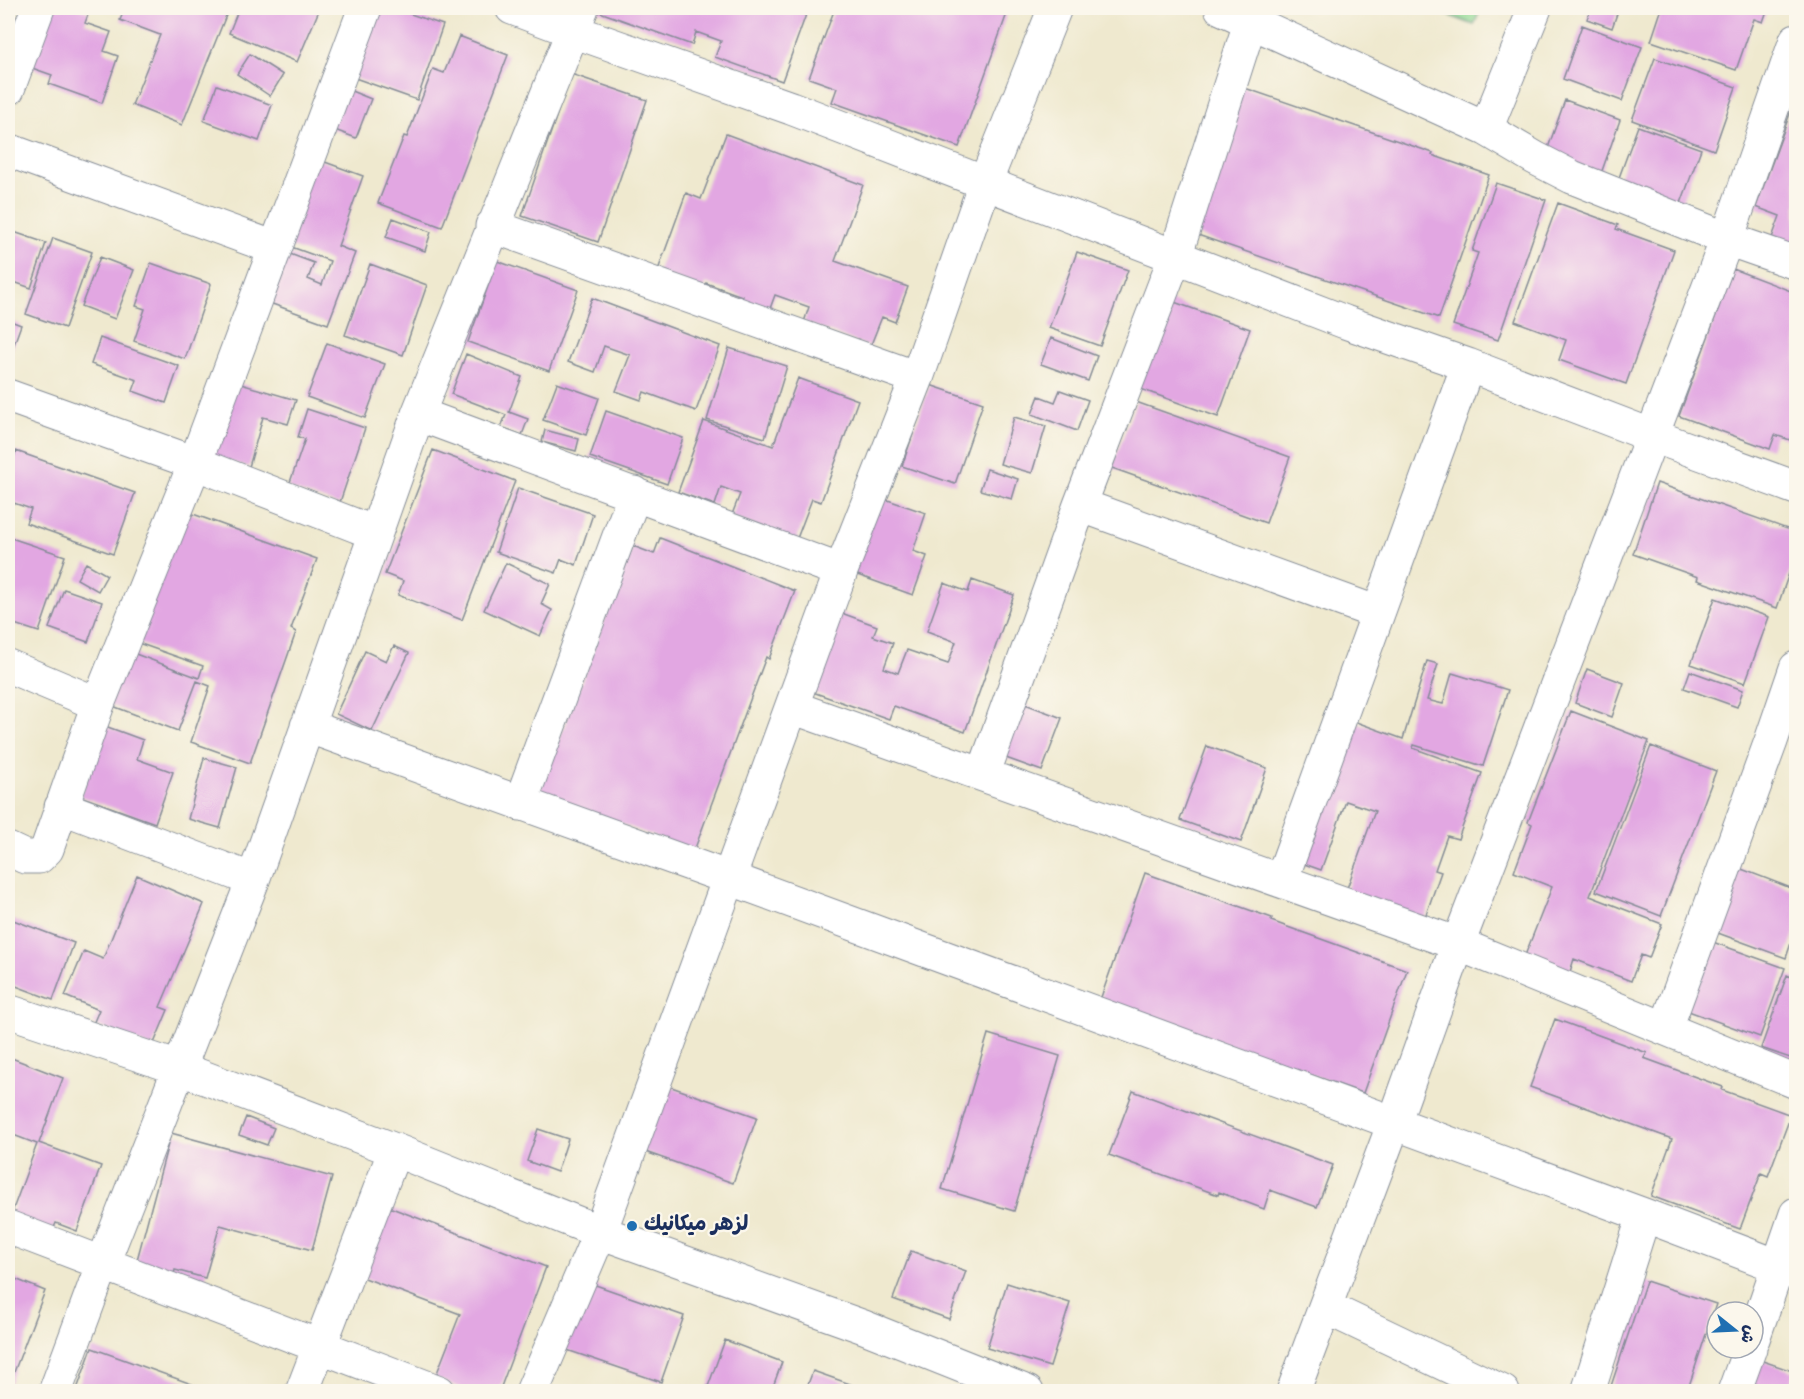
<svg xmlns="http://www.w3.org/2000/svg" width="1804" height="1399" font-family="Dekko,'Playpen Sans Arabic',sans-serif">
<style>
.green{fill:#93da94;stroke:#578479;stroke-width:1.5}
.building{fill:#e2a7e2}
.lines{fill:none;stroke-linecap:round;stroke-linejoin:round}
.minor-casing{stroke:#858c96;stroke-width:35}
.minor{stroke:#fff;stroke-width:33}
.poi-dot{fill:#1f6fb2;stroke:#fbf7ec;stroke-width:2}
.labels{text-anchor:middle;dominant-baseline:central;stroke-width:4.5;stroke-linejoin:round;paint-order:stroke}
.poi-label{font-size:21px;font-weight:bold;fill:#1b2f5e;stroke:#fbf7ec;text-anchor:start}
</style>
<rect width="100%" height="100%" fill="#fbf7ec"/>
<filter id="ink" filterUnits="userSpaceOnUse"><feTurbulence type="fractalNoise" baseFrequency=".0167" numOctaves="2"/><feDisplacementMap in="SourceGraphic" scale="12" xChannelSelector="R" yChannelSelector="G"/><feConvolveMatrix kernelMatrix="1 2 1 2 8 2 1 2 1" color-interpolation-filters="sRGB"/></filter>
<filter id="wash" filterUnits="userSpaceOnUse"><feTurbulence type="fractalNoise" baseFrequency=".008" numOctaves="4" result="noise"/><feDisplacementMap in="SourceGraphic" scale="24" xChannelSelector="R" yChannelSelector="G"/><feGaussianBlur stdDeviation="1.35" result="paint"/><feColorMatrix in="noise" values="0 0 0 0 0 0 0 0 0 0 0 0 0 0 0 0 0 1.4 0 .05"/><feComposite in="paint" operator="in"/></filter>
<g filter="url(#wash)">
<rect width="100%" height="100%" fill="#efe9cf"/>
<!-- green -->
<path class="green" d="M1430 8H1481L1474 25Z"/>
<g id="blocks">
<!-- building -->
<path class="building" d="M34 8H77L89 12 85 23 111 32 104 51 118 56 102 103 49 84 52 75 15 62Z
M125 8H229L182 125 132 105 160 35 120 20Z
M239 8H320L297 62 229 33Z
M360 8H393L443 25 417 100 338 72Z
M598 8H805L808 9 782 81 715 57 721 41 696 32 692 45 597 11Z
M835 8H1009L959 147 832 102 837 88 809 78Z
M1591 8H1619L1612 28 1587 19Z
M1652 8H1768L1763 22 1754 19 1736 70 1651 41 1661 11Z
M1582 25 1642 47 1622 101 1563 79Z
M459 36 508 55 442 227 378 203 404 136 407 137 433 69 444 73Z
M250 54 283 75 270 96 237 74Z
M1655 58 1736 87 1714 150 1632 120Z
M571 74 647 100 598 242 522 216Z
M334 84 371 99 356 138 319 124Z
M217 85 272 105 259 141 204 121Z
M1239 86 1433 153 1432 155 1489 175 1439 318 1189 232Z
M1796 97V256L1769 246 1780 216 1756 207Z
M1565 100 1620 120 1598 182 1543 162Z
M1638 126 1701 149 1680 206 1617 183Z
M726 134 863 185 835 261 908 287 895 322 882 317 870 347 804 322 809 307 775 295 768 314 740 303 742 296 706 283 704 290 657 273 686 193 701 199Z
M306 155 363 176 338 246 355 253 328 324 264 301 282 251 314 263 308 279 322 285 330 261 275 241Z
M1496 183 1546 200 1498 340 1453 325 1478 253 1472 251Z
M1558 203 1618 225 1616 229 1674 250 1626 384 1559 360 1566 340 1515 321Z
M393 218 431 232 425 251 386 237Z
M8 230 46 243 31 288 8 280Z
M53 238 92 252 65 328 26 314Z
M1077 252 1128 270 1100 346 1049 328Z
M100 257 134 270 115 319 81 306Z
M497 261 578 290 549 371 468 342Z
M151 263 211 284 185 359 134 341 145 309 136 306Z
M370 264 427 285 403 355 345 335Z
M1733 269 1796 293V442L1775 435 1770 449 1679 416Z
M1160 297 1250 329 1218 417 1113 379Z
M592 298 720 346 696 411 644 392 641 400 616 391 630 355 604 346 595 372 568 362Z
M8 320 21 325 8 361Z
M100 338 179 366 166 403 133 391 137 380 91 364Z
M1051 338 1097 356 1088 381 1041 364Z
M327 343 385 364 365 418 307 397Z
M729 348 787 366 765 438 707 420Z
M466 354 522 377 509 412 528 419 522 435 501 427 506 415 451 394Z
M798 378 858 400 821 502 812 499 796 541 731 517 740 494 721 487 715 505 678 492 704 421 773 446Z
M227 380 296 400 288 424 263 417 249 467 206 455Z
M557 383 599 398 586 435 543 420Z
M930 385 983 403 955 484 902 466Z
M1060 390 1088 400 1077 431 1032 414 1039 396 1055 402Z
M1136 402 1290 457 1266 523 1112 468Z
M307 409 365 428 339 505 288 488 305 439 298 437Z
M606 411 683 438 667 484 590 457Z
M1014 417 1046 426 1032 473 1000 464Z
M545 430 579 439 576 451 542 442Z
M433 450 515 481 462 620 398 595 403 581 385 574Z
M16 451 135 493 113 554 26 523 31 509 8 501V476Z
M987 469 1018 479 1012 499 980 490Z
M1657 483 1796 532V553L1777 608 1697 580 1698 577 1633 554Z
M518 488 593 514 576 565 561 559 556 573 496 552Z
M879 497 926 513 913 551 927 556 913 595 852 573Z
M182 510 317 559 291 629 296 632 250 763 191 742 210 686 197 681 178 731 105 703 125 650 199 678 203 666 127 639Z
M8 537 65 556 39 632 8 622Z
M660 538 795 591 769 659 766 657 694 851 539 793 633 546 654 554Z
M86 563 107 575 98 591 77 579Z
M506 563 550 584 541 604 552 610 540 636 484 610Z
M972 580 1014 595 965 732 894 706 889 719 807 690 836 611 877 626 873 636 893 643 884 668 898 673 907 650 948 664 956 642 927 631 944 583 968 592Z
M64 589 102 602 88 642 49 628Z
M1715 598 1769 617 1745 683 1691 664Z
M394 646 409 653 372 731 336 714 365 651 386 661Z
M1427 661 1438 664 1427 700 1443 704 1452 673 1508 690 1483 766 1414 745 1413 748 1482 773 1458 839 1447 836 1435 870 1441 872 1424 920 1346 891 1375 811 1346 801 1321 870 1282 856 1334 714 1403 739Z
M1587 669 1624 683 1612 717 1575 703Z
M1690 671 1743 690 1737 707 1684 688Z
M1012 699 1062 718 1042 771 992 753Z
M1571 711 1649 741 1590 896 1662 924 1649 958 1641 955 1631 981 1574 959 1569 975 1524 958 1552 887 1514 872 1532 824 1528 822Z
M105 726 143 740 137 759 173 772 155 823 80 796Z
M1207 746 1267 768 1241 842 1180 820Z
M1651 746 1716 771 1661 916 1596 891Z
M204 758 237 767 220 828 188 819Z
M1731 865 1796 890V928L1786 958 1707 929Z
M1145 873 1272 918 1271 921 1407 970 1363 1093 1100 1000Z
M137 875 204 904 160 1007 168 1010 152 1048 93 1024 99 1010 65 996 84 951 103 959Z
M8 918 74 943 53 1000 8 983Z
M1696 936 1785 968 1760 1037 1672 1005Z
M1787 975 1796 979V1060L1761 1048Z
M1555 1019 1647 1053 1644 1058 1723 1087 1722 1090 1791 1115 1768 1176 1761 1173 1740 1229 1651 1196 1672 1139 1530 1087Z
M988 1034 1060 1056 1014 1211 942 1189Z
M9 1057 63 1078 39 1143 101 1166 77 1231 56 1223 48 1242 8 1223 37 1144 8 1133Z
M660 1083 757 1117 733 1183 637 1149Z
M1133 1091 1333 1165 1317 1207 1270 1190 1264 1209 1219 1192 1218 1195 1109 1155Z
M246 1117 274 1128 267 1145 239 1135Z
M538 1129 568 1139 557 1172 527 1161Z
M171 1133 332 1177 312 1250 220 1225 205 1278 175 1270 172 1281 134 1271Z
M389 1207 546 1267 499 1392H472L435 1378 460 1314 362 1277Z
M911 1251 966 1271 949 1319 893 1299Z
M8 1276 45 1291 8 1388Z
M1646 1281 1716 1304 1687 1392H1609Z
M587 1282 684 1316 661 1382 564 1349Z
M1007 1283 1070 1303 1050 1367 987 1348Z
M725 1340 782 1362 771 1392H706Z
M92 1348 211 1391V1392H76Z
M1751 1357 1795 1372 1788 1392H1739Z
M813 1371 870 1391V1392H805Z"/>
</g>
</g>
<g filter="url(#ink)">
<use href="#blocks" fill-opacity="0" stroke="#858c96" stroke-width="1.5"/>
<g class="lines">
<defs>
<path id="minor" d="M512 8 573 31 791 108 1345 322 1468 365 1653 436 1796 488
M1221 8 1486 129 1535 8
M8 89 38 8
M1486 129 1535 158 1572 177 1727 239 1796 263
M8 150 275 248
M492 226 917 378
M8 396 195 463 375 533
M418 414 841 571
M1080 505 1378 613
M8 666 98 704
M792 707 1458 944 1796 1082
M307 726 729 878 1644 1215 1796 1273
M983 775 1080 505 1175 257 1251 20
M520 804 635 493
M61 807 253 880
M8 849 25 857H39L47 849 98 704 195 463 365 8
M1281 881 1468 365
M8 1011 179 1068 395 1150 600 1232 864 1327 1027 1392
M1666 1028 1771 741 1796 668
M8 1227 439 1392
M1325 1307 1503 1392
M1753 1339 1796 1214
M55 1392 103 1263 253 880 418 414 582 8
M302 1392 395 1150
M532 1392 600 1232 841 571 917 378 985 183 1055 8
M1293 1392 1394 1123 1458 944 1727 239 1796 40
M1588 1392 1644 1215
M1734 1392 1750 1348"/>
</defs>
<!-- minor casing -->
<use href="#minor" class="minor-casing"/>
<!-- minor -->
<use href="#minor" class="minor"/>
</g>
</g>
<!-- markers -->
<circle class="poi-dot" cx="632" cy="1226" r="6"/>
<g class="labels">
<!-- poi labels -->
<g class="poi-label">
<text x="644" y="1226">لزهر ميكانيك</text>
</g>
</g>
<!-- margin -->
<rect width="1804" height="1399" fill="none" stroke="#fbf7ec" stroke-width="30"/>
<!-- north arrow -->
<g transform="translate(1735 1330) rotate(108)"><circle r="28" fill="#fbf7ec" stroke="#a1a7b3" stroke-width="1.5"/>
<path d="M0-4.5L10 22L0 15L-10 22Z" fill="#1f6fb2"/>
<text y="-9" font-size="16" font-weight="bold" text-anchor="middle" fill="#1b2f5e">ش</text>
</g>
</svg>
